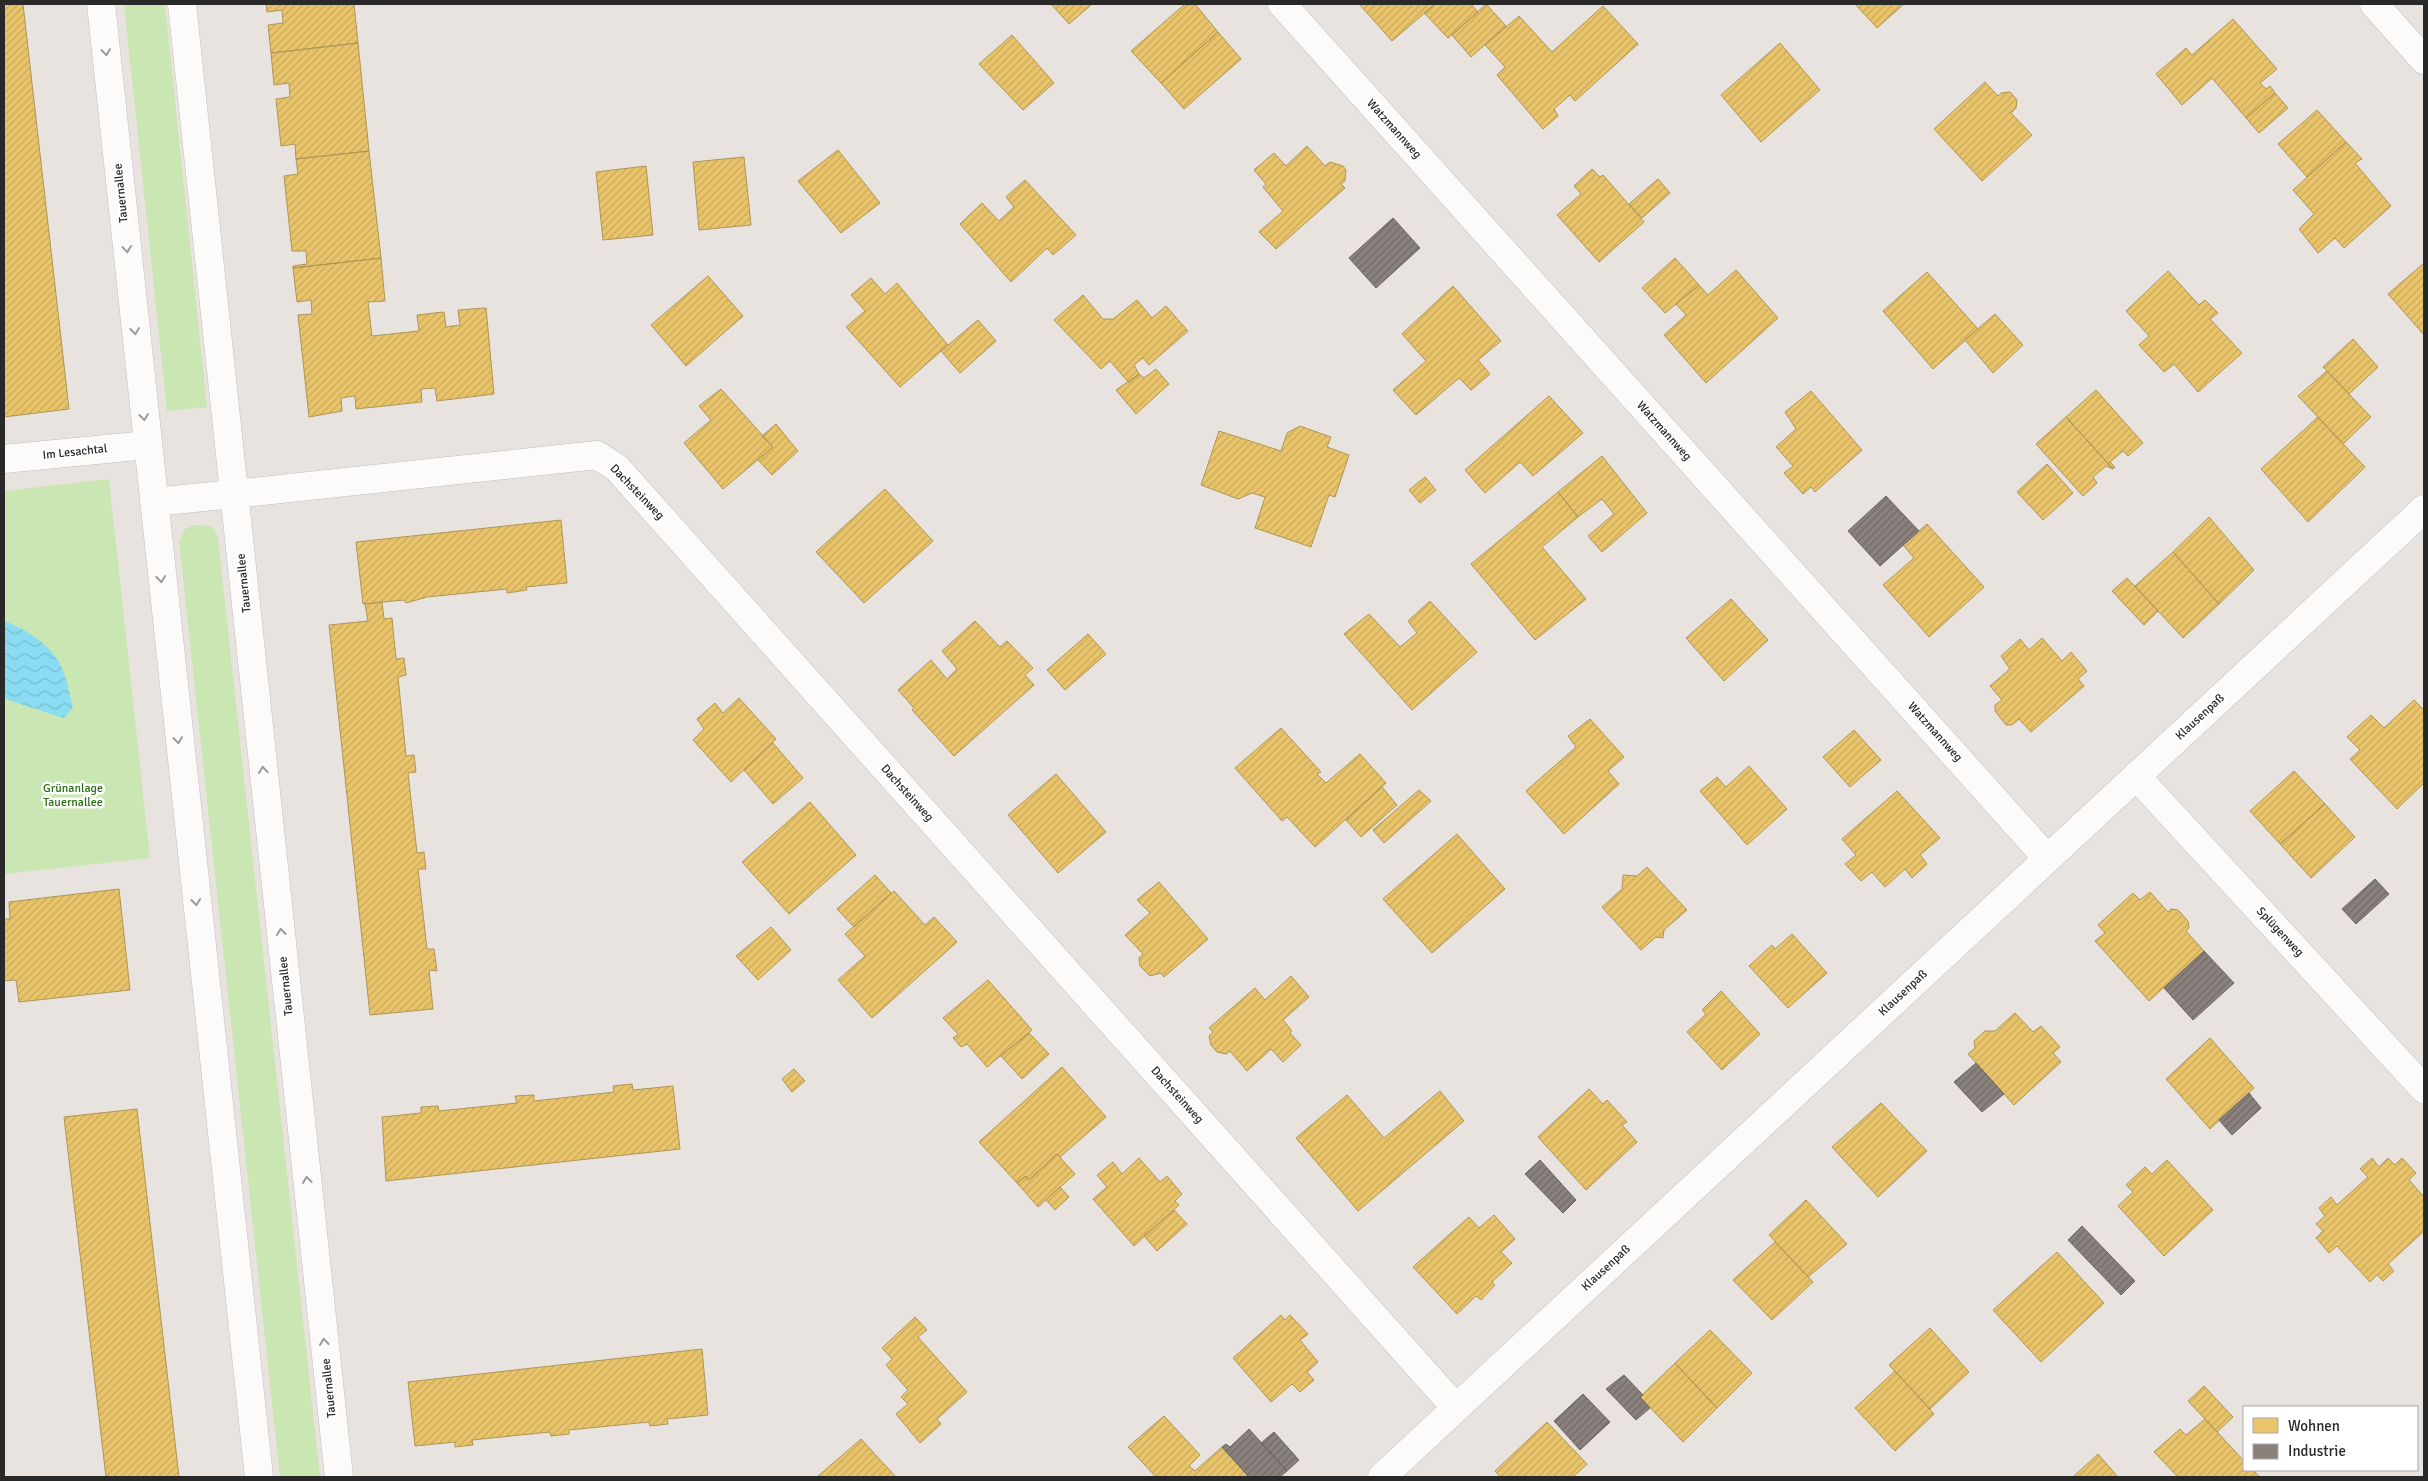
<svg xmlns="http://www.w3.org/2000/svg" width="2428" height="1481" font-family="Signika,sans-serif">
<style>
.grass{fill:#cae7b3}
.water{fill:url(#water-waves)}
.homes{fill:url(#homes-hatch);stroke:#af9656}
.industry{fill:url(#industry-hatch);stroke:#6d6763}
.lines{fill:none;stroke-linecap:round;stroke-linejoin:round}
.minor-casing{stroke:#c1c0c0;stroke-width:29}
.tertiary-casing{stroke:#c1c0c0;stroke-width:29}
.minor{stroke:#fcfbfa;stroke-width:28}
.tertiary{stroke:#fcfbfa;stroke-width:28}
.oneway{stroke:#9d9c9c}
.labels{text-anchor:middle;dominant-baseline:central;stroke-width:5;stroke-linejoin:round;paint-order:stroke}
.street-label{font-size:12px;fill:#292929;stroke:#fff}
.park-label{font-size:12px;fill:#296e12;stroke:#fff}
</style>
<defs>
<pattern id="water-waves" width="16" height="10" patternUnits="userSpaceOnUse" patternTransform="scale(1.25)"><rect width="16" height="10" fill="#8adcf2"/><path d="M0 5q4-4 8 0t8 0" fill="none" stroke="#77bdd0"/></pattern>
<pattern id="homes-hatch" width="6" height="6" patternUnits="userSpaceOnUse" patternTransform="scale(1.25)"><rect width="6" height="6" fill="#e9c46a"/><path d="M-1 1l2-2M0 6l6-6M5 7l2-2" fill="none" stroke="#c8a85c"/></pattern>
<pattern id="industry-hatch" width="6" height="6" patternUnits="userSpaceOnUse" patternTransform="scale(1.25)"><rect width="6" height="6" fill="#8a817c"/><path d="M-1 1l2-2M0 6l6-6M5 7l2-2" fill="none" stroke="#716a66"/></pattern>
</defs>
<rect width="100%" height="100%" fill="#e8e3de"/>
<!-- grass -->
<path class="grass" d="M124 4H165L207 407 167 411Z
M109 479 150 858 4 874V491Z
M194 525H204L214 528 218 538 320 1477H280L179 541 185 529Z"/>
<!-- water -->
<path class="water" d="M4 621C25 629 51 644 61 666 67 678 69 694 73 707L64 718 8 700 4 696Z"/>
<!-- homes -->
<path class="homes" d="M4 4H23L69 409 4 417Z
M266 4H354L358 43 271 53 268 25 283 23 282 10 267 12Z
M1051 4H1092L1069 24Z
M1185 4H1195L1218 32 1161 83 1131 51Z
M1359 4H1435L1392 41Z
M1435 4H1471L1478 12 1448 38 1424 13Z
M1486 4 1506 26 1471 57 1452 35Z
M1855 4H1904L1877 28Z
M1603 6 1638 44 1575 101 1570 95 1554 109 1558 116 1543 129 1497 75 1505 67 1485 45 1519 16 1552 52Z
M2233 19 2277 69 2260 83 2266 89 2270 86 2275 93 2246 118 2212 78 2182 105 2156 74 2186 48 2192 55Z
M1218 32 1241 59 1184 109 1161 83Z
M1012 35 1054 83 1023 110 979 64Z
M358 43 369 151 296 159 295 144 281 146 276 99 290 97 289 83 274 85 271 53Z
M1780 43 1820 90 1761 142 1721 95Z
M1985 82 1998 96 2001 93 2010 92 2017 100 2016 108 2011 113 2032 135 1982 181 1934 129Z
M2275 93 2288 108 2259 133 2246 118Z
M2317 110 2346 142 2307 177 2278 144Z
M2346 142 2362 159 2355 163 2391 206 2344 248 2335 238 2318 253 2299 229 2314 214 2293 190Z
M1307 146 1325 166 1330 162 1343 166 1346 170 1345 181 1341 184 1345 188 1276 249 1259 232 1283 211 1263 187 1266 184 1254 170 1274 153 1286 166Z
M838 150 880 203 841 233 798 181Z
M369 151 381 258 293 268V266L307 264 306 251H292L284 176 298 174 296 159Z
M744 157 751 225 699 230 693 162Z
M646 166 653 235 603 240 596 172Z
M1592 169 1600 177 1603 175 1644 222 1599 262 1557 215 1581 194 1574 186Z
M1658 179 1670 193 1642 218 1629 204Z
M1025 180 1076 235 1053 255 1047 248 1011 282 960 224 982 203 999 221 1014 207 1006 197Z
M381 258 385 301 368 302 372 336 419 331 417 315 444 312 446 327 460 325 458 310 486 308 494 394 437 401 435 388 421 389 422 402 356 409 355 396 341 398 342 411 309 417 298 315 312 314 311 300 297 302 293 268Z
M1675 258 1699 285 1665 313 1642 288Z
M2424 263V335L2388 294Z
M1736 270 1778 318 1706 383 1664 335 1686 315 1676 304 1699 285 1708 295Z
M2168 271 2199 305 2205 300 2218 313 2210 319 2242 353 2198 392 2174 364 2164 372 2139 345 2149 336 2126 311Z
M1927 272 1978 329 1933 369 1883 311Z
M708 276 743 316 686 366 651 325Z
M871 278 885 294 897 283 948 345 900 387 846 327 865 311 851 295Z
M1453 286 1501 341 1478 360 1490 374 1471 390 1459 378 1416 415 1393 390 1426 361 1402 334Z
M1083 295 1103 319H1113L1137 300 1152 318 1166 306 1188 331 1149 365 1143 358 1134 365 1139 374 1129 383 1110 361 1101 369 1054 320Z
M1995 314 2023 345 1993 373 1965 340Z
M978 320 996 341 960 373 941 351Z
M2353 339 2378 367 2349 394 2323 367Z
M1156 369 1169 384 1136 414 1116 390 1139 374 1144 378Z
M2327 371 2371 417 2343 444 2298 396Z
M721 389 773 447 723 489 684 443 711 420 699 406Z
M2096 390 2143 443 2128 456 2123 451 2110 462 2115 467 2113 469 2066 417Z
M1811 391 1862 450 1815 492 1811 487 1803 494 1784 473 1793 466 1776 447 1796 429 1785 412Z
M1549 396 1583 433 1533 476 1520 462 1485 493 1465 470Z
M2066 417 2113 469 2106 466 2093 477 2097 483 2083 496 2036 444Z
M2318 417 2365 467 2308 522 2261 469Z
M776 424 798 451 772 475 758 460 773 447 762 436Z
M1300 426 1331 437 1327 447 1349 455 1335 497 1329 495 1311 547 1255 528 1265 497 1252 493 1238 499 1201 485 1219 431 1281 451 1287 433Z
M1602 456 1647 513 1602 552 1588 536 1614 514 1602 499 1578 517 1558 492Z
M2047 464 2073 493 2043 520 2017 492Z
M1425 477 1436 490 1420 503 1409 490Z
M885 489 933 541 864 603 816 552Z
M1558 492 1578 517 1542 547 1586 599 1535 640 1471 564Z
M2209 517 2254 570 2219 604 2173 552Z
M561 520 567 583 526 587 527 590 507 593V589L427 597 406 603 404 600 363 604 356 542Z
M1927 524 1984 587 1929 637 1883 585 1914 558 1903 545Z
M2173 552 2219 604 2183 638 2135 586Z
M2127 578 2158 611 2144 625 2112 591Z
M1731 599 1768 640 1724 681 1686 638Z
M1430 601 1477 652 1412 710 1344 634 1369 614 1400 647 1417 633 1408 621Z
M382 602 384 619 392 618 396 659 404 658 406 675 398 677 406 756 414 755 416 772 408 773 417 853 424 852 426 869H418L427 949H434L437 971 429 970 433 1009 370 1015 329 625 368 621 365 604Z
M975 621 1000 647 1007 641 1033 668 1025 675 1034 685 954 756 912 710 914 708 898 690 931 660 947 679 957 669 942 651Z
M1088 634 1106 654 1065 690 1047 670Z
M2042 638 2062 661 2071 652 2087 671 2078 679 2084 686 2031 732 2019 719 2012 725H2006L1995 711V705L2002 700 1990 686 2010 669 2001 656 2020 639 2029 650Z
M739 698 776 739 731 782 693 740 704 729 697 719 715 703 723 713Z
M2414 700 2424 710V783L2397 809 2350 759 2360 750 2347 737 2371 715 2384 728Z
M1590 719 1624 757 1608 771 1619 784 1564 834 1526 791 1576 747 1568 736Z
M1281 728 1321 772 1317 774 1326 783 1360 754 1386 783 1315 847 1287 817 1282 821 1235 768Z
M1854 730 1881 760 1850 787 1823 757Z
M773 743 803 778 773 804 744 770Z
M1749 766 1787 809 1747 845 1700 791 1717 777 1726 787Z
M2294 771 2325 804 2280 844 2250 811Z
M1056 774 1106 832 1058 873 1008 815Z
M1382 787 1397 805 1361 837 1346 820Z
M1419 790 1431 801 1384 843 1373 830Z
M1897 791 1940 838 1920 855 1927 864 1912 878 1905 869 1885 887 1872 872 1861 881 1845 864 1856 855 1842 839Z
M810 802 856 855 789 914 742 862Z
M2325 804 2355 837 2311 878 2280 844Z
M1457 834 1505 889 1432 953 1383 899Z
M1647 867 1687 910 1664 930 1663 938 1656 937 1641 950 1602 907 1622 889 1623 875 1637 876Z
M875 875 891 893 854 927 837 909Z
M1159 882 1208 939 1164 977 1161 973 1150 976 1140 966 1139 958 1143 954 1125 935 1150 913 1137 900Z
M119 889 130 990 19 1002 16 980 4 981V919H10L9 902Z
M894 891 925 925 934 917 957 942 872 1018 838 980 865 956 845 934Z
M2150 892 2168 912 2171 909 2178 910 2188 921 2189 928 2186 931 2204 951 2149 1001 2095 941 2105 933 2098 925 2133 893 2140 900Z
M771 927 791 950 758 980 736 956Z
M1792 934 1827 973 1788 1008 1749 966 1772 945 1775 949Z
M1291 976 1309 997 1283 1020 1292 1031 1290 1033 1301 1045 1283 1062 1271 1049 1247 1071 1230 1051 1226 1054 1217 1052 1211 1045 1209 1036 1213 1032 1209 1028 1255 988 1265 1000Z
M988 980 1032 1030 987 1067 967 1044 961 1047 953 1038 958 1034 943 1018Z
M1721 991 1760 1034 1722 1070 1687 1032 1706 1014 1702 1010Z
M2015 1013 2033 1032 2041 1026 2060 1047 2053 1053 2061 1062 2014 1105 1968 1054 1975 1048 1974 1041 1985 1031H1995Z
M1029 1033 1049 1054 1022 1079 1001 1056Z
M2210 1038 2254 1088 2210 1129 2166 1079Z
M1062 1067 1106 1117 1060 1157 1057 1154 1029 1180 1026 1176 1017 1183 979 1142Z
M794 1069 805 1081 792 1092 782 1079Z
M632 1084 633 1090 673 1086 680 1149 386 1181 382 1117 421 1113V1107L438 1106 439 1111 517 1103 515 1096 534 1095V1101L614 1092 613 1086Z
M1589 1089 1603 1104 1607 1100 1627 1122 1622 1125 1637 1142 1586 1190 1538 1137Z
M1440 1091 1464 1121 1358 1211 1296 1138 1347 1095 1384 1138Z
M1881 1103 1927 1151 1878 1197 1832 1147Z
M137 1109 179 1477H106L64 1117Z
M1057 1154 1075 1174 1038 1207 1017 1183 1026 1176 1029 1180Z
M1139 1158 1160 1182 1167 1176 1182 1194 1175 1201 1179 1205 1134 1246 1093 1199 1107 1187 1097 1175 1113 1162 1122 1174Z
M2372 1158 2379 1167 2388 1158 2395 1165 2402 1158 2416 1173 2409 1180 2424 1197V1234L2423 1232 2388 1264 2394 1271 2383 1281 2377 1275 2370 1282 2337 1246 2329 1253 2316 1238 2323 1231 2316 1224 2325 1216 2319 1208 2331 1197 2337 1205 2368 1177 2360 1169Z
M2167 1160 2213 1210 2164 1256 2118 1206 2133 1192 2126 1185 2145 1167 2152 1174Z
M1060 1187 1069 1197 1055 1210 1046 1200Z
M1806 1200 1847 1244 1808 1277 1769 1235Z
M1174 1210 1187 1224 1157 1251 1144 1236Z
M1494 1215 1515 1239 1501 1252 1512 1263 1492 1282 1495 1285 1481 1300 1476 1296 1457 1314 1413 1267 1469 1217 1479 1228Z
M1775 1242 1813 1282 1772 1320 1733 1280Z
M2057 1252 2104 1303 2041 1362 1993 1310Z
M1281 1315 1285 1320 1290 1315 1308 1334 1300 1340 1318 1362 1307 1372 1314 1380 1300 1392 1292 1384 1271 1402 1233 1358Z
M915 1317 927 1330 918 1337 967 1392 937 1419 941 1424 920 1443 896 1414 908 1404 901 1397 908 1390 886 1365 892 1359 882 1348Z
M1930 1328 1969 1372 1930 1409 1889 1365Z
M1710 1330 1752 1373 1717 1408 1675 1363Z
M702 1349 708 1415 667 1419 668 1424 650 1426 649 1422 569 1430V1434L551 1436 550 1432 472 1440 473 1445 455 1447V1442L415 1446 408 1382Z
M1675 1363 1717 1408 1683 1442 1640 1397Z
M1895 1371 1934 1414 1895 1451 1855 1408Z
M2204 1386 2233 1417 2217 1432 2188 1401Z
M1164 1416 1200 1455 1189 1466 1195 1471 1222 1447 1249 1477H1156L1128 1447Z
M2205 1419 2244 1461V1470H2253L2260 1477H2178L2154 1452 2180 1429 2186 1435Z
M1547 1422 1587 1464 1573 1477H1500L1495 1471Z
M861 1439 896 1477H817Z
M2098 1454 2118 1477H2073Z"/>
<!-- industry -->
<path class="industry" d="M1393 218 1420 248 1376 288 1349 258Z
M1886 496 1919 531 1880 566 1848 531Z
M2375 879 2389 894 2356 924 2342 909Z
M2204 951 2234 983 2193 1020 2164 988Z
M1976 1063 2004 1094 1982 1112 1954 1082Z
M2249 1093 2261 1108 2232 1135 2219 1120Z
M1540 1160 1576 1200 1563 1213 1525 1174Z
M2082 1226 2135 1281 2121 1295 2068 1240Z
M1624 1375 1643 1395 1640 1397 1650 1408 1636 1420 1606 1389Z
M1583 1394 1610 1422 1580 1450 1554 1421Z
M1249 1429 1287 1471 1280 1477H1249L1222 1447 1226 1444 1230 1447Z
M1274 1432 1299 1460 1287 1471 1261 1443Z"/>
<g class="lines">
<defs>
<path id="minor" d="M1282 4 2047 858
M2374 4 2424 60
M4 459 147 445
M234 494 597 455 617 468 1456 1408
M2136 776 2424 1089
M1382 1477 2424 509"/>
<path id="tertiary" d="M101 4 259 1477
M182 4 339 1477
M154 502 234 494"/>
</defs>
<!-- minor casing -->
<use href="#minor" class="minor-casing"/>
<!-- tertiary casing -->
<use href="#tertiary" class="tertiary-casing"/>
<!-- minor -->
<use href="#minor" class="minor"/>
<!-- tertiary -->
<use href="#tertiary" class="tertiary"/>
</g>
<!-- one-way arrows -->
<defs><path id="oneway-chevron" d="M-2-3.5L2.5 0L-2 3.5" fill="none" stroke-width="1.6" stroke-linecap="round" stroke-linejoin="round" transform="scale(1.25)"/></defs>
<g class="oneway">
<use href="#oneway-chevron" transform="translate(106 52) rotate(84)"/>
<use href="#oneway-chevron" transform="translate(127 249) rotate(84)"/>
<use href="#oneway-chevron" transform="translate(135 331) rotate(84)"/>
<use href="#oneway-chevron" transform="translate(144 417) rotate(84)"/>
<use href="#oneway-chevron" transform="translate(161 579) rotate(84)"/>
<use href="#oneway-chevron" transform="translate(178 740) rotate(84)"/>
<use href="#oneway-chevron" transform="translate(263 770) rotate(-96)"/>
<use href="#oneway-chevron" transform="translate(196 902) rotate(84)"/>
<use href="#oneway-chevron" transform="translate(281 932) rotate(-96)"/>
<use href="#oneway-chevron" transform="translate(307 1180) rotate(-96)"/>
<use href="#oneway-chevron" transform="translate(324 1342) rotate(-96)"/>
</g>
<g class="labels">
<!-- street labels -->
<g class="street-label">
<text transform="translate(1394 129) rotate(48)">Watzmannweg</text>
<text transform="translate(121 193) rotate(-96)">Tauernallee</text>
<text transform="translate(1664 431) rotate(48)">Watzmannweg</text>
<text transform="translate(75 452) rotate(-6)">Im Lesachtal</text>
<text transform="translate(637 492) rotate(46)">Dachsteinweg</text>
<text transform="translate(244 583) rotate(-96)">Tauernallee</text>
<text transform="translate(2200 717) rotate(-43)">Klausenpaß</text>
<text transform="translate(1935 732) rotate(48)">Watzmannweg</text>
<text transform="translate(907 793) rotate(48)">Dachsteinweg</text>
<text transform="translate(2280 932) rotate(47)">Splügenweg</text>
<text transform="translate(286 986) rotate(-96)">Tauernallee</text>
<text transform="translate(1903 993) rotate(-43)">Klausenpaß</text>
<text transform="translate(1177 1095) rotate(48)">Dachsteinweg</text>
<text transform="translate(1606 1268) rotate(-43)">Klausenpaß</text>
<text transform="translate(329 1388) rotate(-96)">Tauernallee</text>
</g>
<!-- park labels -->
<g class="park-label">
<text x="73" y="788">Grünanlage<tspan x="73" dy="14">Tauernallee</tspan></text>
</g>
</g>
<!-- border -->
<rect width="2428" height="1481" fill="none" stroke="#292929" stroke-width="10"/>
<!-- legend -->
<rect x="2243" y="1406" width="175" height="65" fill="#ffffff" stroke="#a9a9a9"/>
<rect x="2253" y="1418" width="25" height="15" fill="#e9c46a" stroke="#a9a9a9"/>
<text x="2288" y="1431" font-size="15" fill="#292929">Wohnen</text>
<rect x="2253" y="1444" width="25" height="15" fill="#8a817c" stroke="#a9a9a9"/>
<text x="2288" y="1456" font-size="15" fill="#292929">Industrie</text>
</svg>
